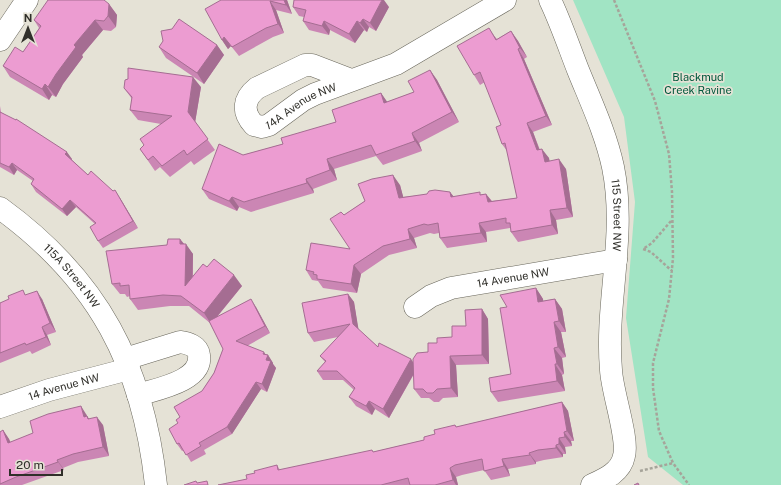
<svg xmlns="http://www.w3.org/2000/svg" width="781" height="485" font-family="'Public Sans',sans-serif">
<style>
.green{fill:#a1e4c4}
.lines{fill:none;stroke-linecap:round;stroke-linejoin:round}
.minor-casing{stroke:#69675c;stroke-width:23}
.path{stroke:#a6a49a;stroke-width:2.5;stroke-dasharray:3 2;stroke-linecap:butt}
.minor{stroke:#fff;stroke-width:22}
.wall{fill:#cb86b4}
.shaded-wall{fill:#a56d92}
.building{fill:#ec9cd1;stroke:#a56d92}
.labels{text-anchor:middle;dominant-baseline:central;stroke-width:3.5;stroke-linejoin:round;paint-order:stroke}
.park-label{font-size:11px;fill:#00583c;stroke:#e5e2d6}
.street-label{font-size:11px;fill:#302f2a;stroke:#e5e2d6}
</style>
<rect width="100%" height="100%" fill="#e5e2d6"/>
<!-- green -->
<path class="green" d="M573 0H781V485H683L648 457 626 318 635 202 624 117Z"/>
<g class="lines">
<defs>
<g id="minor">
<path id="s1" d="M550 0C561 23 569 47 578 70 591 102 606 134 613 167 627 236 605 302 611 370 612 392 629 439 624 456 621 472 605 479 592 485"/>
<path d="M0 40 27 0"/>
<path id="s2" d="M351 80 312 65H305L257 88C243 99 242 112 254 125L262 127 269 125 303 100 315 94 396 64 505 0"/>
<path id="s3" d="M0 208C99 280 143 365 156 485"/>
<path id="s4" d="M415 307 431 296 451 288 616 260"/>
<path d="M125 359 180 342C188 343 198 346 199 355 203 381 157 389 138 395"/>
<path id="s5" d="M0 407 49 390 129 369"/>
</g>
</defs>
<!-- minor casing -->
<use href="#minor" class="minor-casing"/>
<!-- path -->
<path class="path" d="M614 0 655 101 669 154 672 192 673 258 669 299 653 363V388L659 431 673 463 689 485
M671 221 652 243 643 249 651 252 672 271
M640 471 673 463"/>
<!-- minor -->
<use href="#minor" class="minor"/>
</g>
<!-- wall -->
<path class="wall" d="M221 0H287L292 14 276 10 284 33 273 37 239 56 231 46 228 49 222 40Z
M109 4 117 15 116 27 111 31 103 30 82 55 83 57 63 84 56 97 52 95 49 100 10 77 3 66 23 52 39 28 34 20Z
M293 7H389L376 31 369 27 367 32 364 30 355 43 330 30 329 35 309 30 303 21 304 17 299 16Z
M511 31 518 41 527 57 524 59 552 125 533 132 540 150 549 158V161L566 169 573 217 556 220 558 234 518 242 511 232V229L510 228 486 232 487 242 447 248 440 238 439 233 434 234 430 233 414 238 417 248 389 255 361 274 357 293 323 288 318 281 312 280 306 270 350 249 344 215 365 201 400 185 403 197 450 192 454 197 486 194 492 201 517 198 507 151 502 144 501 125 485 82 480 85 474 75 495 37 497 39Z
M217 45 224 55 204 84 166 58 159 47Z
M430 70 437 80 459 122 419 143 422 151 383 165 376 156 334 169 337 180 313 189 314 193 251 212 239 207 237 211 209 199 202 189 243 155 283 144 336 122 381 93 387 102 414 92Z
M201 87 195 122 215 150 194 165 191 161 170 177 160 167 155 171 140 149 144 146 161 124 138 120 130 110 132 99 124 88Z
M0 106 1 112 72 159V160L88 175 120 198 138 228 103 248 98 241 95 224 76 207 67 216 36 192 31 184 33 181 17 170 14 175 0 167Z
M180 239 193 254V276L207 267 242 286 217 317 256 307 270 333 247 346 268 355 273 363V364L276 368 267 392 261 389 232 434 204 450 206 454 191 462 184 450 182 451 177 444 178 423 180 417 202 391 214 373 223 349 210 323 189 306H170L138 310 130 299V296L127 297 125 294H120L112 284 167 245Z
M536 288 543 299V301L555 299 562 309 566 332H561L566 357 562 358 564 374 562 375 565 391 498 402 491 392 511 374 507 307Z
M348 294 354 302 358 329 378 347 413 363 428 352 437 343 452 337 466 326 482 309 488 319 489 364 456 365 458 397 443 398 439 402H434L429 398H421L414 389V374L389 418 375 409 372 415 356 406 349 397 354 390 343 380H323L317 371 325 362 320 356 338 337 314 342 308 333Z
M26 295 42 299 56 332 47 335 51 345 32 354 30 351 0 363V303Z
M562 402 568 411 574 441H571L572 446 565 447 566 454H563V457L544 460 536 462V464L508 469 510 476 491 480 484 470 462 475 456 477 458 485H218L247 479 255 473 277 465 280 470 373 452 424 440 435 434 455 425 456 427Z
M86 414 87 416 89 419 103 425 109 456 78 462 63 468 64 470 22 485H0V432L3 430 9 439 11 443Z"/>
<!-- shaded-wall -->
<path class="shaded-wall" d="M284 0H287L292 14 286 5Z
M382 0H384L389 7 376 31 370 23Z
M270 1 276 10 284 33 278 24Z
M109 4 117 15 116 27 108 16Z
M363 19 369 27 367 32 360 23Z
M95 20 103 30 82 55 83 57 63 84 56 97 48 87 56 74 74 45Z
M324 21 330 30 329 35 322 26Z
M357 21 364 30 355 43 349 34Z
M489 28 495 37 502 49 496 40Z
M511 31 518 41 527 57 520 48Z
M224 37 231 46 228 49 222 40Z
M217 45 224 55 204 84 197 73Z
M518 49 524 59 552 125 546 116Z
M430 70 437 80 459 122 452 112Z
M193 77 201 87 195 123 188 112Z
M45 84 52 95 49 100 42 89Z
M381 93 388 103H384Z
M527 123 533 132 543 160 537 150Z
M412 133 419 143 422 151 415 141Z
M542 149 549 158 552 171 545 162Z
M67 152 72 159 71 162 65 154Z
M327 159 334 169 337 180 330 170Z
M559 159 566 169 573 217 567 208Z
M12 163 17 170 14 175 9 167Z
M393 175 400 185 406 207 399 198Z
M306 179 313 189 314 193 307 183Z
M115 190 120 198 138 228 133 221Z
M450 192 457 201 451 197Z
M486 194 493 203 488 202Z
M232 197 239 207 237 211 229 201Z
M70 200 76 207 67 216 62 209Z
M550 210 556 220 558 234 552 225Z
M479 223 486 232 487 242 481 233Z
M408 229 414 238 417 248 410 239Z
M180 239 186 247V244L193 254 192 296 185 286Z
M354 265 361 274 357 293 351 284Z
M234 275 242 286 211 324 204 313Z
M536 288 543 299 545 312 538 302Z
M37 291 42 299 56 332 50 323Z
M348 294 354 302 359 332 353 324Z
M251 299 256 307 270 333 265 326Z
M555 299 562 309 566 332 559 321Z
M482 309 488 319 489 364 482 355Z
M554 322 561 332 566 357 558 347Z
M42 327 47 335 51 345 46 337Z
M554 348 562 358 564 374 557 364Z
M264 352 267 357 268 355 273 363V364L276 368 267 392 262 384Z
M450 356 456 365 458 397 451 388Z
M411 359 417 368 389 418 383 409Z
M555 364 562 375 565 391 557 381Z
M256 382 261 389 232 434 227 427Z
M369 401 375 409 372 415 366 406Z
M562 402 568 411 574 441 567 431Z
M81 406 86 414 87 416 93 424 84 417Z
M97 417 103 425 109 456 103 447Z
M3 430 9 439 14 452 8 443Z
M564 432 571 441 572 446 565 437Z
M559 438 565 447 566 454 559 444Z
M556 445 563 454V457L556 448Z
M529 453 536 462V464L530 455Z
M502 459 508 469 510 476 504 466Z
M57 460 63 468 64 470 58 462Z
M450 468 456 477 458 485H456L453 480Z"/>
<!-- building -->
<path class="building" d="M48 0H104L109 4 108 16 104 21 95 20 74 45 76 47 56 74 48 87 45 84 42 89 3 66 15 47 23 52 41 26 34 20Z
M221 0H284L286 5 270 1 278 24 266 28 232 47 224 37 222 40 205 9Z
M294 0H382L370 23 363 19 360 23 357 21 349 34 324 21 322 26 303 21 306 10 293 7Z
M179 19 217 45 197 73 159 47 163 41 161 31 172 29Z
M489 28 496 40 511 31 520 48 518 49 546 116 527 123 537 150 542 149 545 162 559 159 567 208 550 210 552 225 511 232 510 223H506V218L479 223 481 233 440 238 438 223 428 225 424 224 408 229 410 239 383 246 354 265 351 284 317 279V275L313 274 314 272 306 270 311 243 350 249 330 219 341 212 344 215 365 201 358 184 372 179 393 175 399 198 427 194 429 191 435 190 450 192 451 197 480 192V195L486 194 488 202 517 198 505 143 502 144 496 127 501 125 480 72 474 75 457 46Z
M128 68 193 77 188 112 208 139 187 155 184 150 162 166 153 156 148 160 140 149 144 145 140 139 172 116 130 110 132 97 124 88 125 80 128 79Z
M430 70 452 112 412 133 415 141 376 155 371 145 327 159 330 170 306 179 307 183 244 202 232 197 229 201 202 189 219 144 243 155 283 144 281 138 336 122 332 110 381 93 384 103 414 92 408 81Z
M0 112 16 120V119L67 152 65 154 88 175 91 171 113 191 115 190 133 221 98 241 90 227 96 223 70 200 62 209 31 184 34 179 12 163 9 167 0 163Z
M168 239H180V244H186L185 286 203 264 207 267 214 259 234 275 204 313 181 296 163 295 130 299 129 285 120 286V283L112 284 106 251 167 245Z
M536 288 538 302 555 299 559 321 554 322 558 347 554 348 557 364H555L557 381 491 392 489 378 511 374 500 308 507 307 500 295Z
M23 290 25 295 37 291 50 323 42 327 46 337 26 345 25 343 0 353V303L9 299 8 296Z
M348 294 353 324 378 347 379 343 411 359 383 409 369 401 366 406 349 397 355 388 337 371H317L326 361 320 356 350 324 308 333 302 303Z
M251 299 265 326 236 341 264 352 263 354 268 355 266 360 271 361 262 384 256 382 227 427 199 443 201 446 186 455 179 443 177 444 169 429 178 423 176 420 180 417 174 407 202 391 214 373 223 349 209 321Z
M482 309V355L450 356 451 388 437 389 433 393H427L423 389H414L413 359 417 353 428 352V343H437V338L452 337V326H466L465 310Z
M562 402 567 431 564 432 565 437 559 438V444L556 445V448L538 450 529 453 530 455 502 459 504 466 484 471 482 459 455 465 450 468 453 480 435 485H410L408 478 381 485H218L247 479 246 475 255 473 254 471 277 465 278 470 372 450 373 452 424 440V437L435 434 434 430 455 425 456 427Z
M81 406 84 417 87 416 88 419 97 417 103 447 73 454 57 460 58 462 16 477 0 484V432L3 430 8 443 33 433 30 421 48 414Z
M196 481 197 483 207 481 208 485H184Z
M638 483 639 485H634Z"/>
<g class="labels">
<!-- park labels -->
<g class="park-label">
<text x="698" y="77">Blackmud<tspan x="698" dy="13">Creek Ravine</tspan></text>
</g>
<!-- street labels -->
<g class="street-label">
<text stroke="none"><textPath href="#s2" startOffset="198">14A Avenue NW</textPath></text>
<text stroke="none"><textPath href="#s1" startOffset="227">115 Street NW</textPath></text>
<text stroke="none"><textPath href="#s3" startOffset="99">115A Street NW</textPath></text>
<text stroke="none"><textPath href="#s4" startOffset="104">14 Avenue NW</textPath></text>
<text stroke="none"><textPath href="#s5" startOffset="67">14 Avenue NW</textPath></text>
</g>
</g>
<!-- north arrow -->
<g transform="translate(28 28)" stroke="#e5e2d6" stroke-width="3" paint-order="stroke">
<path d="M0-3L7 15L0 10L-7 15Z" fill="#302f2a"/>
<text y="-6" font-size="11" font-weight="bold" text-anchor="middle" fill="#302f2a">N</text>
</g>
<!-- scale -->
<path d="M10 469v6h52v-6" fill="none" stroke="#302f2a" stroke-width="2"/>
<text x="16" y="469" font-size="12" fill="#302f2a" stroke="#e5e2d6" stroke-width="3" paint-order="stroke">20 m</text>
</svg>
